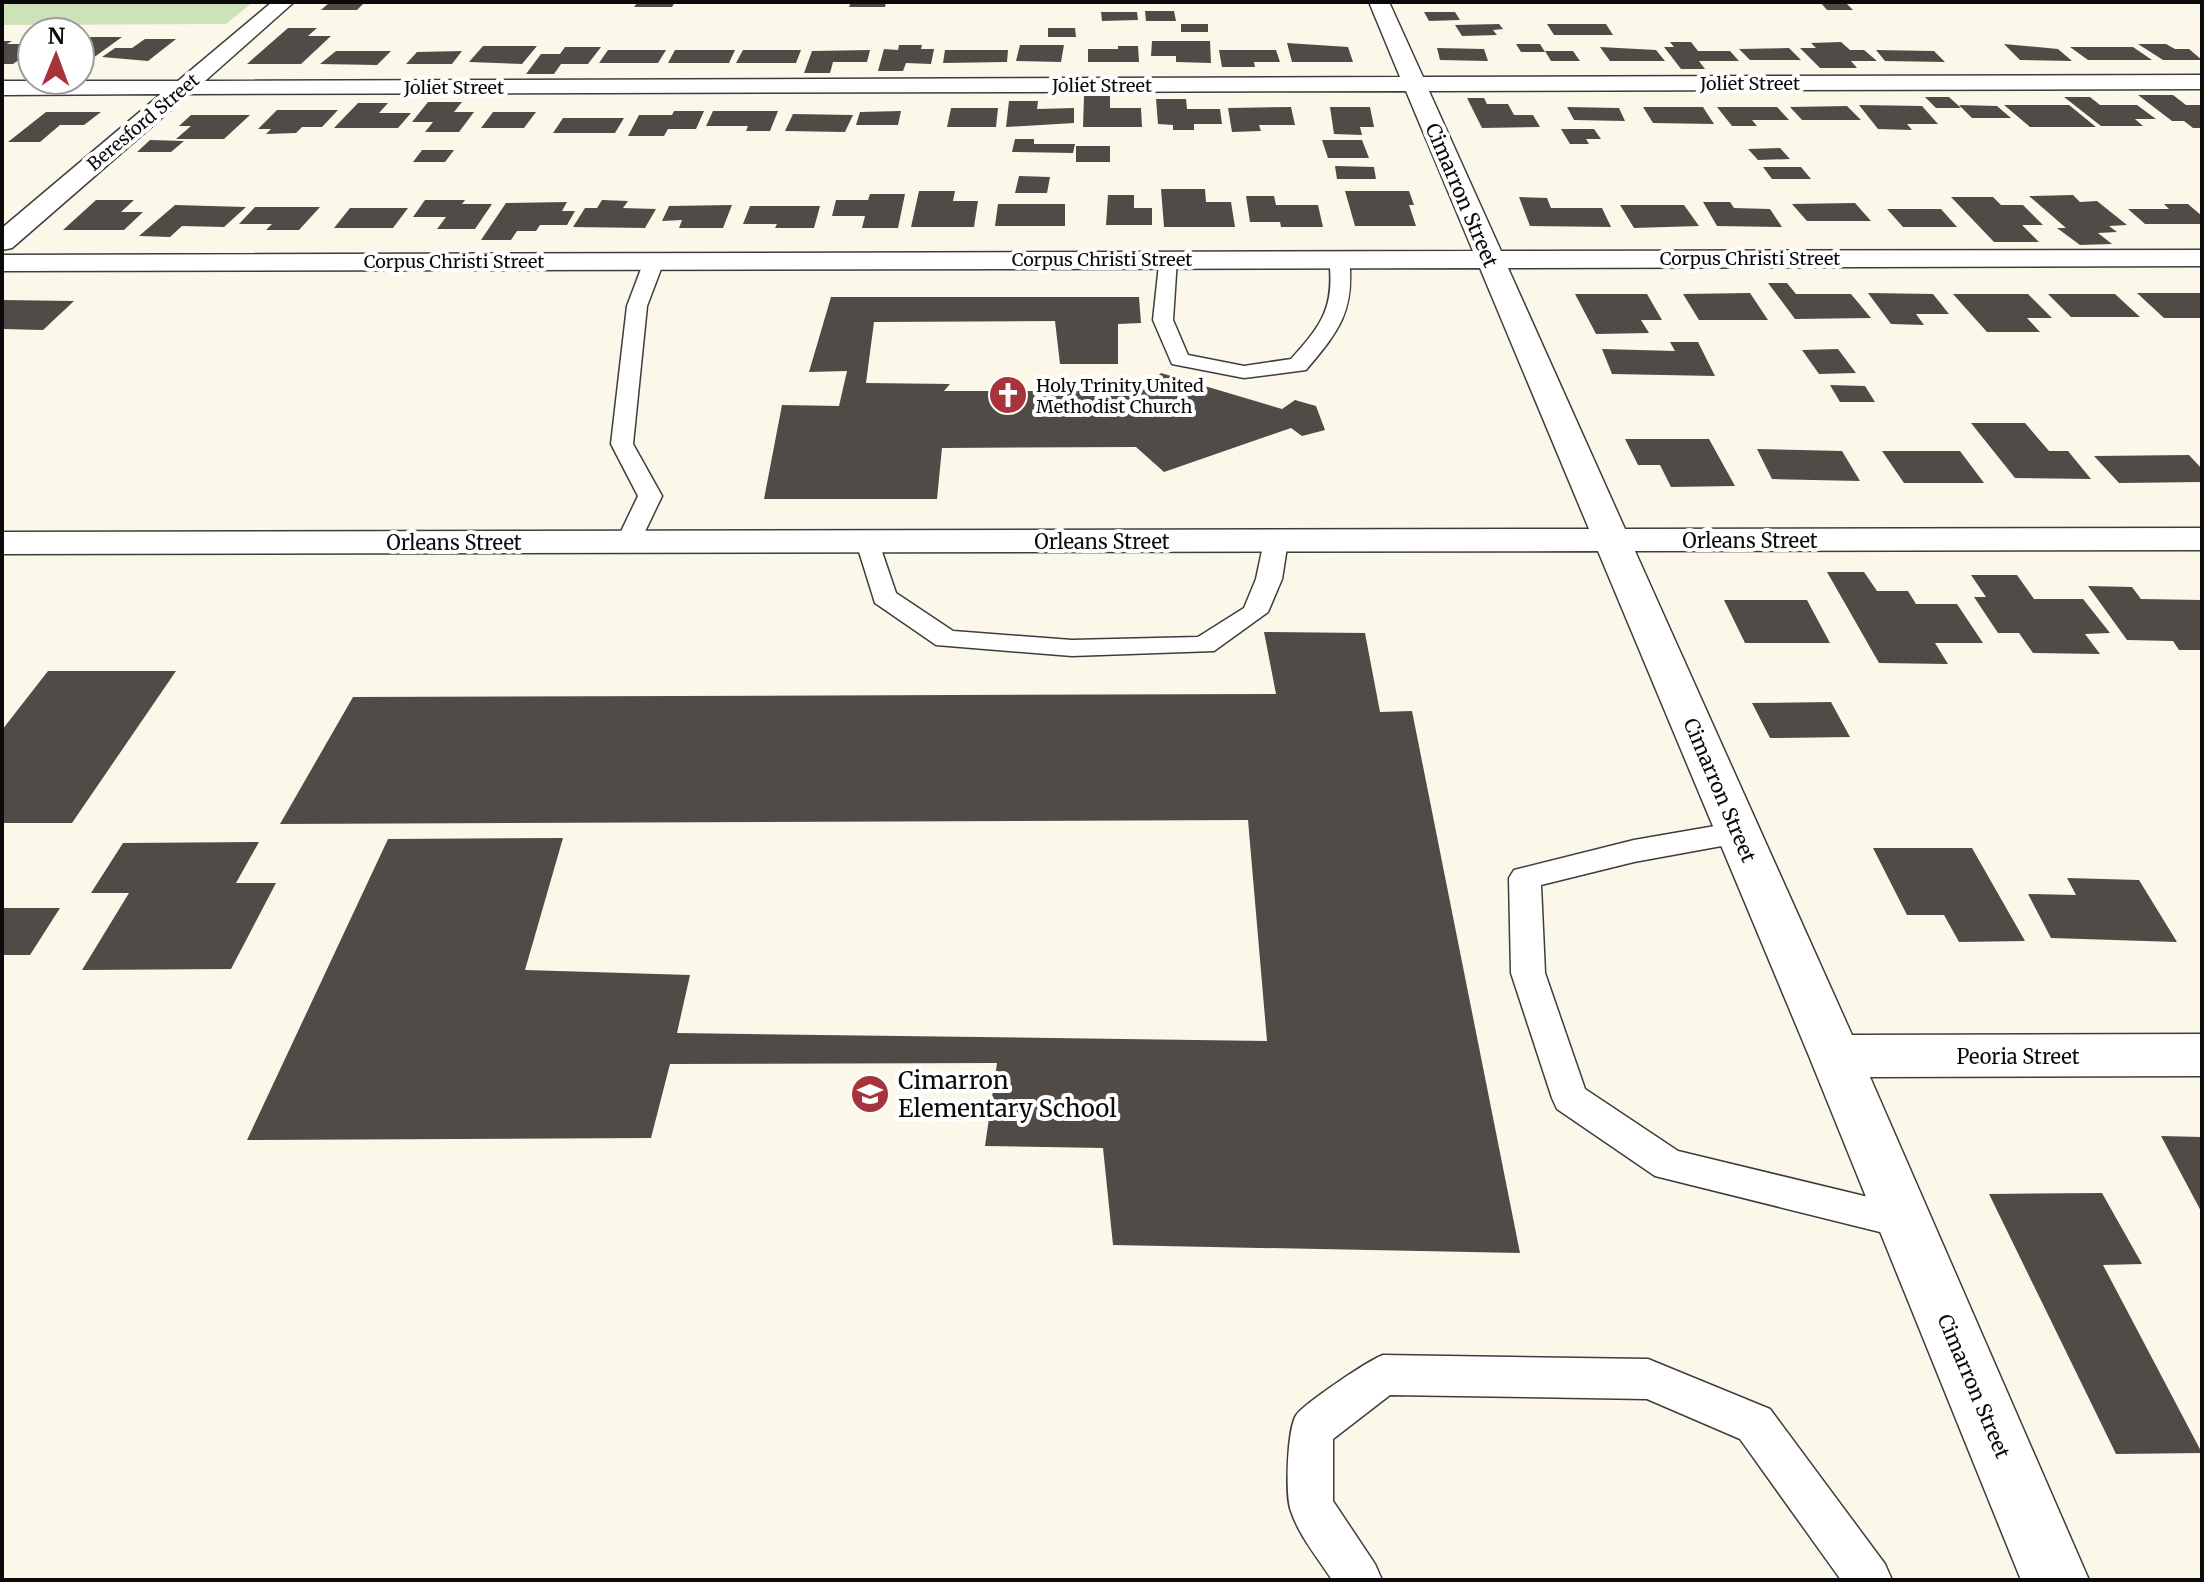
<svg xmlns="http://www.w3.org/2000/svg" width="2204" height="1582" font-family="Merriweather,serif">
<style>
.green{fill:#cee2b8}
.building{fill:#514b47}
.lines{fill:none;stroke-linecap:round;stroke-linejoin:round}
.lane-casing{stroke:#3d3d3d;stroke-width:3}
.street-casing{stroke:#3d3d3d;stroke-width:3}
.lane{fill:#fff;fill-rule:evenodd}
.street{fill:#fff;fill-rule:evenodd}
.labels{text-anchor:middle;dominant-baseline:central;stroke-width:8;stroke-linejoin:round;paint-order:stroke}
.far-street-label{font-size:18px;fill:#0a0a0a;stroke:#fff}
.far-poi-label{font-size:18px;fill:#0a0a0a;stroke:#fff;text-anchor:start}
.street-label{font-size:20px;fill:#0a0a0a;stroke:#fff}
.near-poi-label{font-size:24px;fill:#0a0a0a;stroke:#fff;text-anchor:start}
</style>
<rect width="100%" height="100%" fill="#fcf8e9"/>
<!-- green -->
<path class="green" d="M2 2H253L226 24 2 25Z"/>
<!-- building -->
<path class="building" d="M330 2H365L357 10H321Z
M638 2H675L672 7H634Z
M851 2H886L885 7H849Z
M1820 2H1845L1853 10H1827Z
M1145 11H1174L1176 21H1146Z
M1101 12H1137L1138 20 1102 21Z
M1424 12H1455L1460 20 1429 21Z
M1181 24H1208V32H1181Z
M1499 24 1503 29 1493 30 1497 35 1462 36 1455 25Z
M1547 24H1606L1613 35H1554Z
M288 28H317L308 36H331L301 64H247Z
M1048 28H1075L1076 37H1048Z
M90 37H122L93 58H80V41Z
M145 39H176L148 61 102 57 115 48H132Z
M2 41H12L7 44H32V51L13 64H2Z
M1152 41H1210L1211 63 1176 62V56H1151Z
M1670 42H1691L1698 51H1730L1739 61H1699L1705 69H1681L1664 47H1674Z
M1841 42 1850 50H1864L1877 61H1851L1857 68H1820L1800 48H1816L1811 43Z
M1287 43 1348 47 1353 62H1292Z
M1516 44H1540L1545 52H1521Z
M2004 44 2058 49 2072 61 2020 60Z
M2138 44H2166L2175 49H2189L2202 60H2163Z
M899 45H922L921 49H934L931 64 906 63 903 71H878L884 49 898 50Z
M1020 45H1064L1061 62 1016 61Z
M483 46H537L522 64 469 62Z
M1118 46H1138L1139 62H1088V49H1118Z
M565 47H601L588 64H561L554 74H526L541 54H560Z
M1600 47 1656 50 1665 61H1610Z
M2070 47H2133L2152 60H2088Z
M1437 48 1484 49 1488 61 1440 60Z
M1789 48 1801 60H1750L1739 49Z
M608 50H666L658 63H599Z
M675 50H735L729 63H668Z
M743 50H801L796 63H736Z
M870 50 867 62H833L830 73H804L812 51Z
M945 50H1008L1007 62 943 63Z
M1219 50H1276L1280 62H1254L1255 67H1222Z
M1876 50 1934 51 1945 62 1885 61Z
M336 51H391L377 65 320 64Z
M462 51 452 64H406L417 52Z
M1545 51H1573L1580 61H1551Z
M2138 95H2173L2186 105H2202V128H2193L2184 121H2172Z
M1084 96H1110V108H1141L1142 127H1083Z
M1925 97H1949L1961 108H1936Z
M2064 97H2090L2100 105H2137L2156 119H2135L2143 126H2101Z
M1467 98H1484L1487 104H1508L1514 115H1533L1540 127 1482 128Z
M1156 99H1186L1187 109H1220L1222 124H1194V130H1173V125L1158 124Z
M1009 101H1038L1037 109 1074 108V123L1006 127Z
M428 102H462L454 112H474L459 132H425L433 122H412Z
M358 103H388L379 113H411L398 128H334Z
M1859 105 1922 106 1938 124H1907L1912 130 1878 129Z
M1959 105 1997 106 2011 118H1972Z
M2004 105H2069L2096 127H2030Z
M1847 106 1861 120H1802L1790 107Z
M1291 107 1295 125H1259L1261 131 1232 132 1228 108Z
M1330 107H1370L1374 127H1360L1362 135 1334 134Z
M1567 107 1619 108 1625 121 1574 120Z
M1643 107H1703L1714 124 1653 123Z
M1717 107H1777L1789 120H1752L1757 126H1732Z
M951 108H998L996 127H947Z
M277 110H338L322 127H302L296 133 266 134 271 129H258Z
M674 111H704L696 129H668L664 136H628L639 115H672Z
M713 111H778L770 131H746L748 126H706Z
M901 111 898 125H856L860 112Z
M46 112H101L84 125H60L40 142H8Z
M493 112H536L524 128H481Z
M793 114 853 115 845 132 785 131Z
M191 115H250L224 139H176L191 126H179Z
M563 118H624L615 133H553Z
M1561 129H1594L1601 139H1586L1589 144H1570Z
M1015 139H1034V144H1075L1073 153 1012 152Z
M150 140 184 141 171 152H137Z
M1322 140H1362L1369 158H1328Z
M1076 146H1110V162H1076Z
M1780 148 1790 159 1758 160 1748 149Z
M422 150H454L445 162H413Z
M1335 166 1374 167 1376 179H1337Z
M1763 167H1801L1811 179H1772Z
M1019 176 1050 177 1047 193H1015Z
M1161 189H1205L1206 202H1231L1235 227H1164Z
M919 191H955L953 201H978L974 227H911Z
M1345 191H1409L1414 205H1409L1416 226H1355Z
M870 194H905L898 228H862L865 216H832L836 200H868Z
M1108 195H1134V208H1152V225H1106Z
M2073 195 2080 202 2097 201 2127 225 2109 226 2117 232 2098 233 2112 244 2080 245 2057 228H2066L2029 196Z
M1246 196H1274L1276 205H1318L1323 227H1281L1280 222H1250Z
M1519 197 1547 198 1551 208H1602L1611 227 1530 226Z
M1951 197H1993L2001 205H2023L2043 225H2022L2039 242H1994Z
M96 200H134L121 212H143L124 230H63Z
M425 200H465L462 204H492L475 229H437L446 217H413Z
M602 200 628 201 623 208 656 209 645 228 573 227 585 208H597Z
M567 202 562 211H575L567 225H540L536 231H517L511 240H481L506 203Z
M1703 202H1730L1734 208 1770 209 1782 227 1717 226Z
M1855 203 1871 221H1807L1792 204Z
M998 204H1065V226H995Z
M2164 204H2188L2202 216V224H2145L2128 209H2169Z
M175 205 246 207 224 227 182 226 170 237 139 236Z
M732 205 723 228H679L682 220 662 221 669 206Z
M1620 205H1684L1699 226 1634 228Z
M750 206H820L814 228H775L777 224H743Z
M255 207H320L299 230H266L272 224H239Z
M350 208H408L393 228H334Z
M1887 209H1941L1957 227H1903Z
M1768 283H1787L1796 294H1851L1871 318 1795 319Z
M1750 293 1768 320H1699L1683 294Z
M1868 293 1933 294 1949 314H1916L1924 325 1891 324Z
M2137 293H2202V318H2164Z
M1575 294H1647L1662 320H1641L1649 333 1596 334Z
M1953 294H2028L2052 318H2027L2040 332H1987Z
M2048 294H2115L2140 317H2071Z
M831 297H1139L1141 323 1118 324V364H1060L1055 321 874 322 866 383 950 384 944 391H1142L1161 373 1282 409 1295 400 1316 406 1325 430 1302 436 1291 428 1164 472 1136 447 942 448 937 499H764L782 405 839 406 847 371 809 372Z
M2 300 74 301 43 330 2 329Z
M1670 342H1698L1715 376 1612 374 1602 349 1675 351Z
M1838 349 1856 373 1819 374 1802 350Z
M1830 385 1865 386 1875 402H1840Z
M1971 423H2025L2049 451H2068L2091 479 2015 478Z
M1625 439H1709L1735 486 1671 487 1660 465H1638Z
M1757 449 1842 451 1860 481 1772 479Z
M1882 451H1960L1984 483H1904Z
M2189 455 2202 469V482L2119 483 2094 456Z
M1827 572H1864L1877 591H1908L1916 604H1957L1983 643H1935L1948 664 1879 663Z
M1971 575H2017L2034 599H2083L2110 633 2085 634 2100 654 2033 653 2019 633H1998L1974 597H1986Z
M2088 586 2132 587 2141 599 2202 600V650H2179L2173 641 2127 640Z
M1724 600H1807L1830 643H1745Z
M1264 632 1365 633 1380 712 1412 711 1520 1253 1113 1245 1103 1148 985 1146 997 1063 670 1064 651 1138 247 1140 388 839 563 838 525 970 690 975 677 1033 1267 1041 1248 820 280 824 353 697 1276 694Z
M48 671H176L72 823H2V730Z
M1831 702 1850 737 1770 738 1752 703Z
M259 842 236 883H276L231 969 82 970 129 893H91L123 843Z
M1873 848H1972L2025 941 1959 942 1944 915H1907Z
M2067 878 2139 880 2177 942 2051 938 2028 894 2076 895Z
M2 908H60L30 955H2Z
M2161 1136 2202 1137V1213Z
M2102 1193 2142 1264 2103 1265 2202 1453 2116 1454 1989 1194Z"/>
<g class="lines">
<defs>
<path id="lane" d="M1339 252 1349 258C1355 311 1339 331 1306 370L1244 378 1172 364 1153 320 1160 255H1174L1177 259 1173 320 1188 355 1244 366 1291 359C1323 324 1335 306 1329 258Z
M654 255 664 261 647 306 633 444 662 496 640 542 637 547H619L616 542 638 496 611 444 627 306 644 261Z
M1276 534 1285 536 1288 541 1282 579 1268 612 1214 651 1072 656 936 645 875 603 856 542 859 537H877L896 593 953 631 1072 640 1198 637 1244 608 1256 579 1264 541 1267 536Z
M1738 822 1749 825 1753 833 1749 841 1634 862 1541 885 1545 973 1585 1089 1678 1151 1918 1209 1923 1221 1918 1233 1904 1238 1655 1176 1557 1109 1552 1098 1511 973 1509 878 1514 870 1634 840Z
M1383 1355 1648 1359 1770 1409 1885 1564 1892 1580H1841L1740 1439 1647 1399 1390 1395 1333 1439V1501L1375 1564 1382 1580H1332C1318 1558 1299 1536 1291 1511 1285 1497 1287 1426 1297 1414 1307 1402 1367 1361 1383 1355Z"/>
<path id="street" d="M272 2H294L205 81 1400 77 1369 2H1389L1423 77 2202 75V89L1429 91 1501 251 2202 250V266L1508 268 1625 529 2202 528V550L1635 551 1852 1035 2202 1034V1076L1870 1077 2089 1580H2021L1809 1056 1598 551 2 554V532L1589 529 1480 268 2 271V255L1473 251 1406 91 189 94 12 248 2 250V228L161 94 2 95V81H178Z"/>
</defs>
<!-- lane casing -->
<use href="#lane" class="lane-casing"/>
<!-- street casing -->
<use href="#street" class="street-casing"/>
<!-- lane -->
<use href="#lane" class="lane"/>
<!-- street -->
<use href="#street" class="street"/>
</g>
<!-- icons -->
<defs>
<symbol id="church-disc" viewBox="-11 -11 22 22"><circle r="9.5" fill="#a7343b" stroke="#fff"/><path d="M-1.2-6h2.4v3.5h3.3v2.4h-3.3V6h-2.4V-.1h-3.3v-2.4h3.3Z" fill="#fff"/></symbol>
<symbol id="school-disc" viewBox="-11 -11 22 22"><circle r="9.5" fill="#a7343b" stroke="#fff"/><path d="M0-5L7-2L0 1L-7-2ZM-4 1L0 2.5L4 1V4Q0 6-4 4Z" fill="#fff"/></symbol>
</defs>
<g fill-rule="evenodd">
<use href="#church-disc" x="986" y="373" width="44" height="44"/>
<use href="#school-disc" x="848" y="1072" width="44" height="44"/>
</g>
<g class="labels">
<!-- far-street labels -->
<g class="far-street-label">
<text x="1750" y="83">Joliet Street</text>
<text x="1102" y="85">Joliet Street</text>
<text x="454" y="87">Joliet Street</text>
<text transform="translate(143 122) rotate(-40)">Beresford Street</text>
<text x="1750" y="258">Corpus Christi Street</text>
<text x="1102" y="259">Corpus Christi Street</text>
<text x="454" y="261">Corpus Christi Street</text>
</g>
<!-- far-poi labels -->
<g class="far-poi-label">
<text x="1036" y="385">Holy Trinity United<tspan x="1036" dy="21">Methodist Church</tspan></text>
</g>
<!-- street labels -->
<g class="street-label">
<text transform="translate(1462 195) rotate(67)">Cimarron Street</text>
<text x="1750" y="540">Orleans Street</text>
<text x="1102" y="541">Orleans Street</text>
<text x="454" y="542">Orleans Street</text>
<text transform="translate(1720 790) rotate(67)">Cimarron Street</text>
<text x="2018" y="1056">Peoria Street</text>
<text transform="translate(1974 1386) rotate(67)">Cimarron Street</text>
</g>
<!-- near-poi labels -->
<g class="near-poi-label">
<text x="898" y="1080">Cimarron<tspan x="898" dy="28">Elementary School</tspan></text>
</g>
</g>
<!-- border -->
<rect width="2204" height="1582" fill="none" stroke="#0a0a0a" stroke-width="8"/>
<!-- north arrow -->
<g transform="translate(56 56) rotate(1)"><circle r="38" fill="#ffffff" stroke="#9d9d9d" stroke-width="2"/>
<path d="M0-6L14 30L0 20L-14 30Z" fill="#a7343b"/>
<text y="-12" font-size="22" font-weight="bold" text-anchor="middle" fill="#0a0a0a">N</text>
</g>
</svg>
